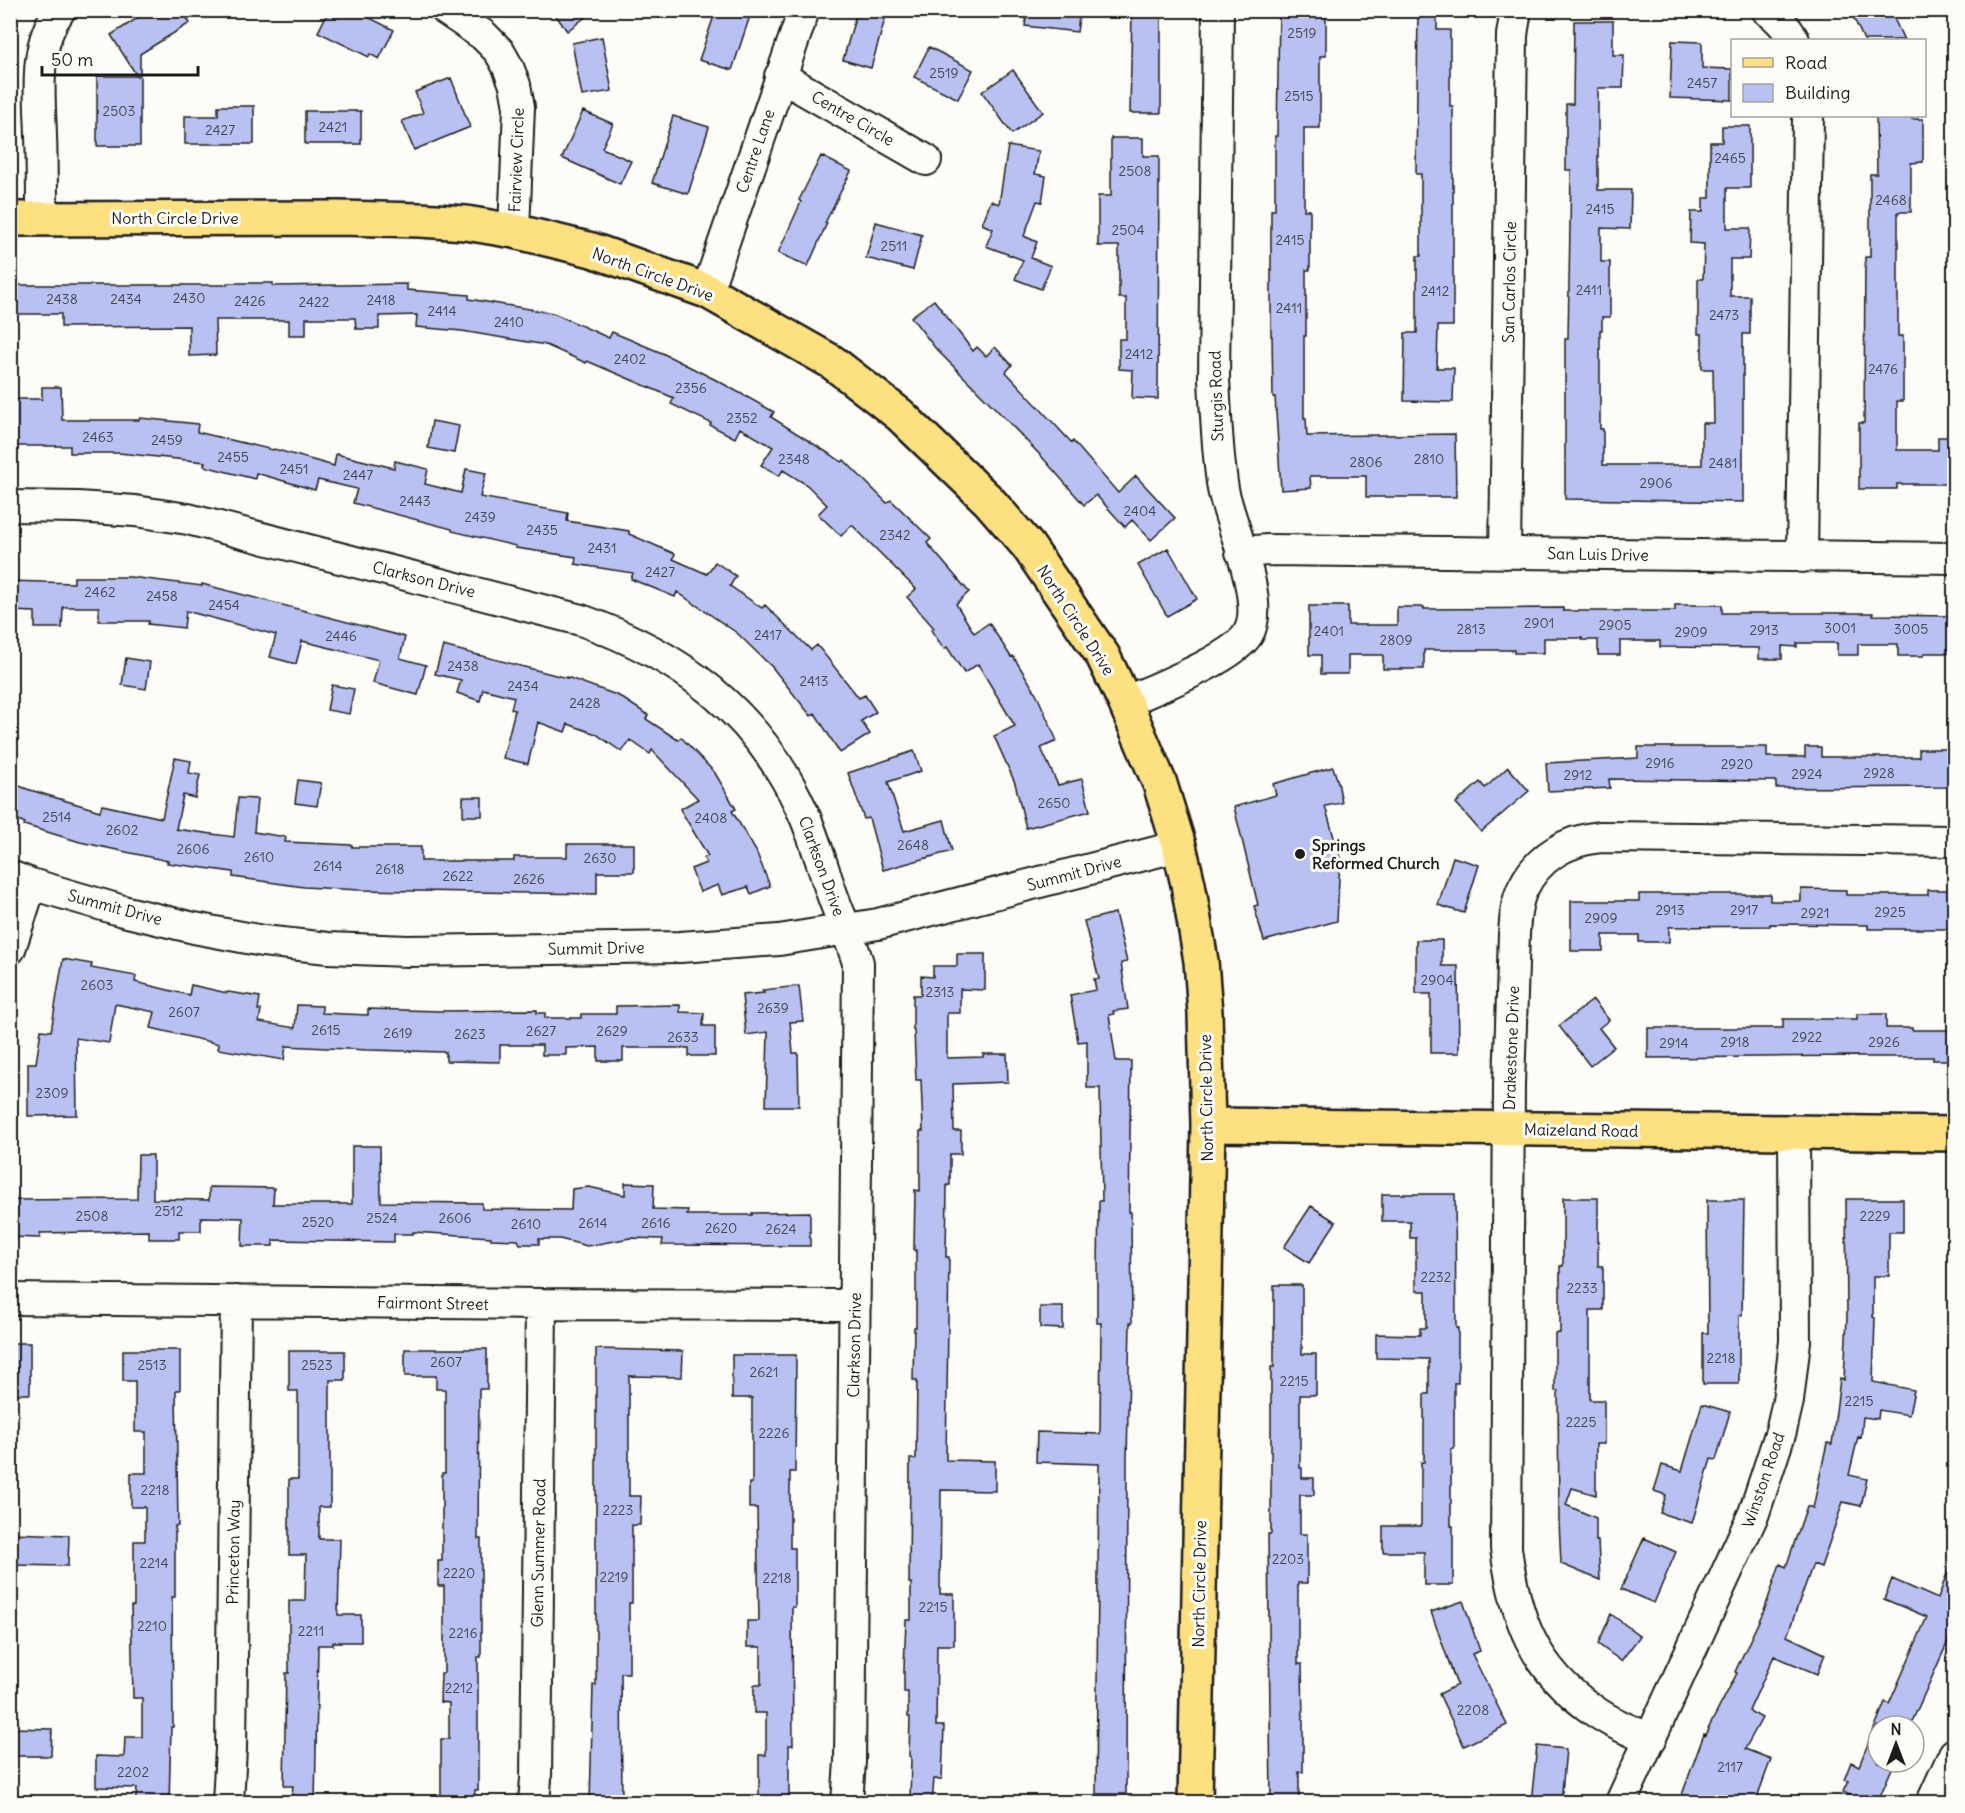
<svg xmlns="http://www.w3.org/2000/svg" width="1965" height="1813" font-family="Delius,sans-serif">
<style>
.building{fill:#b8c1f2;stroke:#1c1c1c;stroke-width:1.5}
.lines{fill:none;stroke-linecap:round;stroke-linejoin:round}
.minor-casing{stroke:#1c1c1c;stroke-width:34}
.major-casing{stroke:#1c1c1c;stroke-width:38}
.minor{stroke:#fdfcf7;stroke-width:30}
.major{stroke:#fde080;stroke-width:33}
.poi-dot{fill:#1c1c1c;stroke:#fdfcf7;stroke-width:2}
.labels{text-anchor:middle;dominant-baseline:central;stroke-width:6;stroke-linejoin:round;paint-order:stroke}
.number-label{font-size:14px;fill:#434552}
.street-label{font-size:16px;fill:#1c1c1c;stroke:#fdfcf7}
.poi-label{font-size:16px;font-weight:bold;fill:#1c1c1c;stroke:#fdfcf7;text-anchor:start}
</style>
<rect width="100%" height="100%" fill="#fdfcf7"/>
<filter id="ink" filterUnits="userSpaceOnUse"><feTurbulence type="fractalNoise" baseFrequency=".0167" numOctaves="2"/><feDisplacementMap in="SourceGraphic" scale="12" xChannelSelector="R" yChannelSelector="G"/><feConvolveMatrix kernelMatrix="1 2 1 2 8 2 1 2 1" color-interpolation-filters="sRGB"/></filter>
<g filter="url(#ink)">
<!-- building -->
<path class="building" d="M150 10H182L190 23 140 54V146H97V76H137L111 35Z
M329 10H354L394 30 379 59 370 54 369 57 318 32Z
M552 10H595L567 31Z
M716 10H742L751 13 732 70 699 60Z
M1027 10H1080L1077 32 1025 26Z
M1132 10H1161V113H1130Z
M1279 10H1326V56H1320V128H1304V210H1310V270H1306V336H1304V418H1306L1307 436 1455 434 1456 497H1366V476H1310L1311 488 1281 490 1275 397H1273L1272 336H1271V210H1275V136H1277Z
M1418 10H1437V30H1450V106H1453V326H1438L1437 368H1454L1453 402 1404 401 1405 333H1417V256H1421V174H1416Z
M1850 10H1890L1904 40H1864Z
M857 11 885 19 871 68 843 60Z
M1574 21H1613V55H1624L1623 88H1598V190H1631L1630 229 1601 228V262H1610V317H1602V330H1600V429H1603V465H1702V423H1714L1713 369H1702V334H1698V279H1703L1704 244 1690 243 1691 212H1703V198H1710V142H1722V126H1750V188H1727V228H1750L1749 259H1730V296H1750V334H1743V502L1565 499V339H1568L1571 170H1566V104H1573Z
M602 37 612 91 582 96 572 43Z
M1672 41 1702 42V68L1732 69V100L1670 98Z
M929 47 973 70 958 99 914 77Z
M1013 70 1043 112 1012 134 982 92Z
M451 78 470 127 414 150 402 121 423 113 415 92Z
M218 106H254V144H185V116H218Z
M305 111H361V144H305Z
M583 111 613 124 602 148 631 161 620 184 562 158Z
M673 116 709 127 688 194 652 183Z
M1876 116H1912V119H1923V162L1911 163V212H1898V336H1903V401H1897V450H1938V437H1954V484H1897V489H1859V423H1864L1865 257H1870V174H1877Z
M1111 138H1143V156H1159L1158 399 1132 398 1133 370 1119 369V339H1126V298H1119V246H1098V196H1111Z
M1008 146 1039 151 1035 174 1046 176 1042 202 1037 201 1024 236 1037 242 1031 258 1051 266 1041 289 1015 279 1023 260 986 246 993 229 982 224 991 201 999 204Z
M821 156 851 171 825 223H827L808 266 778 253 801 202 799 200Z
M876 222 922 235 913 270 866 258Z
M227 283H273V286L407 284V290L469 295V299L553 313 609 338 612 332 662 353 720 382 774 412 771 417 842 462 844 460 887 503 891 500 931 539 927 543 969 592 956 604 974 633 989 623 1011 657 1013 656 1036 693 1057 741 1041 748 1058 785 1082 779 1090 811 1026 828 1015 783 994 736 1015 726 978 664 964 673 947 647 944 649 931 630 934 628 907 597 916 589 852 525 841 536 818 514 827 505 807 485 783 470 779 476 761 465 773 447 740 428 735 438 710 425 711 423 671 404 674 398 587 361 586 363 546 345 462 331 416 327 417 315 379 316V329H356L355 318H306V335H289V320H215L216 355 189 356V326L61 327V314H10V285H227Z
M934 300 973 351 977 347 986 356 995 347 1012 365 1006 372 1072 443 1073 441 1118 493 1136 476 1175 518 1151 540 1132 520 1125 527 1096 495 1084 505 1042 457 993 406 936 349 911 317Z
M42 387H61L62 420H139L140 418 198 424 197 432 273 450 274 449 334 466 336 454 394 468 395 461 428 469 425 484 461 493 466 469 486 473 480 497 568 513 567 521 629 531V534L675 554 673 559 707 574 715 562 736 576 730 586 762 608 765 605 811 650 817 645 859 698 865 695 876 712 861 721 870 734 840 753 815 713 811 716 772 667 737 633 677 592 675 597 631 579 633 573 575 564 576 557 516 548V546L452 531V529L353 503 357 489 318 480 315 490 256 473 255 479 204 466 205 462 119 453H70V446H10V399H42Z
M432 421 459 426 454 453 428 448Z
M1168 548 1197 599 1167 616 1138 565Z
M74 577H130L202 586V584L405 637 400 658 426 665 418 695 373 683 379 660 302 641 296 664 270 657 276 635 186 611 184 628 148 624 149 621H99V607H63L62 628H35V612L10 611V581L74 583Z
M1675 605H1722V613H1873V615L1954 616V653H1924V656H1898V644H1858V655H1837V643H1797V647L1782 646V659H1759V648L1660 647V641H1620V655H1598V640H1582V638H1544V653H1514V650H1424V669H1383V655H1348V674H1321V655H1309V606H1348V625H1397V607H1424V609L1563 608V611H1675Z
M443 646 567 678V677L619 696 648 715 646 719 678 740 681 737 715 773 736 809 732 811 756 851 770 886 751 894 748 887 722 895 718 885 700 892 691 869 706 863 704 858 708 856 680 809 698 799 652 750 650 754 630 740 622 752 596 734 568 724 565 732 538 722 528 764 503 758 515 710 511 709 514 697 483 689 480 701 457 693 461 680 435 674Z
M126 658 150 662 146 689 122 685Z
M332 685 354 689 349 714 327 710Z
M1638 747H1767V757H1805V747H1821V757H1919V749H1954V787L1776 788V781L1609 779 1610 788 1548 791 1546 763 1638 758Z
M914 751 921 771 888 782 904 831 944 820 952 851 883 870 869 818 864 819 848 773Z
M175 758 191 761 189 773 200 775 195 798 183 795 176 829 234 837 238 798 257 799 254 832 286 837 285 842 352 845V847H421V861H514V857H567V844H634V872H597V894L360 890 304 887 233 877V872L167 863 168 861 80 842 24 825 25 823 10 816V782L27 789 100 811 102 805 162 818Z
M1333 767 1338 782 1342 803 1325 806 1340 858 1337 921 1264 941 1254 906 1258 905 1234 807 1276 795 1273 784Z
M1508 767 1529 791 1481 832 1456 803 1480 782 1485 788Z
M298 780 321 783 317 806 295 803Z
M463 797H482V816H463Z
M1453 857 1479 865 1464 913 1438 905Z
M1801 889 1846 890V895H1928V890H1954V929H1868V925L1770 924V926L1669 927V942H1639V935H1603V951H1571V901H1639V894H1770V901H1801Z
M1115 913 1127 962 1121 963 1128 1009 1113 1011 1114 1014 1109 1015 1116 1061H1131L1129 1212H1131L1132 1323H1130L1127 1458 1126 1794H1096L1099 1464 1036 1462 1037 1432 1100 1434 1101 1323H1097V1268H1098L1099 1201H1102L1100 1088H1087V1041L1078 1042 1070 995 1096 990 1094 979H1099L1084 921Z
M1416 940H1442V966H1458L1459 1053H1431V994H1416Z
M957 954H985V990L960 989V1013H947V1058L983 1057V1054H1007L1008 1082 953 1084 954 1131H961V1154H950V1185H947L946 1257H949L946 1460 995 1461V1491L941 1490 940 1594H954V1645H937L936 1726H944L942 1779H934L932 1803H910L911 1757 909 1756 910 1717H908V1692H904V1668L906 1620H911V1583H909L910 1459H916L917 1380H913L914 1327H916V1250H914L915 1190 920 1191V1131H923L921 1080H916L914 1030H913V995H921V976L933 977V966H957Z
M63 959 92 964 91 968 136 976 135 982 189 995 191 985 227 993 228 992 260 997 258 1010H261L259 1022 295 1028 297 1005 322 1006V1013L368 1015V1009L440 1011 537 1010V1013H545V1018H581V1014H616V1006L680 1005V1012L704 1013 703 1026H715V1056H689V1048H623V1061H598V1047L566 1048V1055H542V1045H500V1062L446 1061V1052L368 1050 286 1046 284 1060 218 1049 219 1044 151 1028 155 1012 115 1004 109 1043 76 1038 77 1115 28 1116V1063H36L41 1030 51 1031Z
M799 986 803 1021 790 1022 793 1053H798L799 1106H766L768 1032 746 1035 742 995 764 993 762 990Z
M1593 1000 1609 1020 1599 1028 1614 1047 1590 1066 1559 1026Z
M1857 1014H1886V1028H1912V1030H1954V1060H1933V1057H1857V1056L1648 1058V1028H1783V1019H1857Z
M352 1146H380L381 1202 482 1203V1209L571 1210 572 1189 589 1187 625 1195V1183L654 1184 653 1209 688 1210 687 1215H752V1213L810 1212V1246L662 1245 663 1239 630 1238 587 1246 560 1239H539V1244H520L518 1240 491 1239V1237L413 1232V1234H394V1242L273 1240V1246H242L243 1218 201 1217V1231H179V1239H149V1231L40 1233V1238L10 1237V1200L137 1199 138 1155H153V1199L209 1200V1187L274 1188 273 1204H352Z
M1382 1194H1455L1456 1328H1458V1383H1454V1449H1451V1526H1453V1585H1424V1552H1383V1526H1421V1462H1424V1394H1429V1359L1376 1358V1334L1420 1335V1328H1426V1291H1416V1238H1410V1221H1382Z
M1563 1198H1598V1266H1603V1310H1590V1400H1604V1444H1596V1495L1572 1488 1566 1505 1596 1518V1541H1598L1600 1580 1561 1564 1559 1521 1558 1391H1555V1333H1560V1266H1563Z
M1846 1199H1903V1232H1889V1276H1873V1317L1875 1318 1873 1382 1914 1390 1909 1415 1879 1410 1878 1419 1863 1417 1861 1438 1858 1437 1849 1475 1867 1479 1861 1506 1843 1502 1821 1567 1813 1564 1787 1636 1825 1654 1817 1674 1774 1656 1749 1711 1762 1718 1745 1749 1771 1759 1755 1803H1679L1704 1734 1705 1735 1737 1673 1735 1672 1765 1608 1780 1564 1786 1567 1807 1506 1813 1508 1827 1443 1832 1444 1840 1379 1844 1380 1847 1317Z
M1707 1200H1744L1742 1315H1739V1384H1703V1333H1708Z
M1311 1206 1336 1222 1309 1263 1284 1247Z
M1274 1285H1302V1354H1316V1395H1300V1468H1302V1478H1314V1495H1300V1534H1307V1583H1298V1664H1302L1303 1723V1772H1299V1803H1271L1268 1534H1271V1367H1274Z
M1040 1307H1063V1329L1040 1328Z
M10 1343H30V1394H10Z
M405 1349H487V1389H479L478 1539H481V1657H478V1790H475L474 1803H441V1739H449V1703L440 1702 441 1673H444V1586H438V1561H442V1473H445V1389H436V1376H405Z
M596 1349 683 1351 682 1377 629 1376V1496H641L640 1525H632V1603H629V1673H621L622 1803H590L593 1685H596Z
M123 1350H180V1390H176L178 1526H175V1597H172L173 1727H171L169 1803H135L137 1788 96 1787V1756L124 1757 125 1737H142V1698H133L131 1606H134V1541H145V1507H131V1473H146V1432H135V1381H123Z
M289 1351H345V1380H330V1507H319V1539H340L338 1615H361V1642H333V1645H318L315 1803H291L293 1786H284L286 1673H289V1601H305L306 1555H289V1479H298V1391H289Z
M732 1355H796L795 1472H790V1548H795V1607H792L793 1745H789V1803H759V1755H766V1713H754V1685H761V1647H747V1621H759L757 1508H749V1483H752V1398H732Z
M1702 1404 1730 1412 1716 1460 1711 1459 1692 1523 1660 1513 1666 1495 1654 1491 1662 1465 1682 1471Z
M10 1533 69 1535 68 1566 10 1565Z
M1644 1538 1676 1552 1654 1603 1621 1589Z
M1952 1559H1954V1628L1910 1726H1878V1762L1893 1766 1877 1803H1867L1843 1792 1848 1781 1844 1780 1851 1762 1859 1766 1885 1702 1889 1704 1927 1617 1884 1599 1892 1579 1938 1599Z
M1463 1601 1480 1651 1472 1654 1507 1725 1464 1746 1439 1694 1457 1685 1431 1612Z
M1611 1614 1640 1636 1621 1661 1598 1644Z
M10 1728 52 1729 51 1756H10Z
M1537 1746 1566 1749 1561 1803H1528L1532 1793Z"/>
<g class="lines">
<defs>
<path id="minor" d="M446 10 483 35 499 51 508 67 515 85 519 107 514 231
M1767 10C1779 18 1787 28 1794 40
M780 76 926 160
M42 219C42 191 42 164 41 136 40 95 33 45 60 10
M707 291 804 10
M10 506 78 507 135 511 188 519 581 620C680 655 756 711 801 808 814 835 822 866 832 894 840 917 851 939 858 963L850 1762 847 1802
M1241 552 1268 550 1954 558
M1505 553 1512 35 1516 10
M1802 557 1808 116
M1125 702C1154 689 1233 659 1248 634 1267 602 1230 525 1223 489 1217 452 1216 416 1214 379L1218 10
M10 876 31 884 123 911 194 928 263 941 328 948 408 951 680 947 779 940 878 924 1179 846
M10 949 31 884
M10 1299 541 1304 855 1305
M1651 1739C1631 1731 1611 1723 1593 1710 1533 1668 1515 1618 1506 1548L1509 1085 1514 934C1515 919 1516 902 1523 888 1538 857 1567 840 1601 837L1954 841
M228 1802 231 1749 236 1301
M534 1802 536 1779 541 1304
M1621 1802 1754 1513 1781 1431 1788 1401 1795 1341 1794 1132
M1932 1802 1954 1754"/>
<path id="major" d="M10 219 340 218 420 220 466 223 514 231 592 250 707 291 832 362 900 415 989 501 1028 546 1103 656 1125 702 1160 784 1179 846 1188 884 1201 961 1205 1013 1208 1125 1195 1802
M1208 1125 1954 1134"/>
</defs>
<!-- minor casing -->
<use href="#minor" class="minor-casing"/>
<!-- major casing -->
<use href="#major" class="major-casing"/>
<!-- minor -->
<use href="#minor" class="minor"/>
<!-- major -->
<use href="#major" class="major"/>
</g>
</g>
<!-- markers -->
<circle class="poi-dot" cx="1300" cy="854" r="6"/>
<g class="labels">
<!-- number labels -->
<g class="number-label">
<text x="1302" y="33">2519</text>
<text x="944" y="73">2519</text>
<text x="1702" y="83">2457</text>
<text x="1299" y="96">2515</text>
<text x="119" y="111">2503</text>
<text x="333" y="127">2421</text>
<text x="220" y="130">2427</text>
<text x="1730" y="158">2465</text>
<text x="1135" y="171">2508</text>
<text x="1891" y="200">2468</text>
<text x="1600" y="209">2415</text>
<text x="1128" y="230">2504</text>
<text x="1290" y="240">2415</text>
<text x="894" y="246">2511</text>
<text x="1589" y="290">2411</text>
<text x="1435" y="291">2412</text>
<text x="189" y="298">2430</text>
<text x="62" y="299">2438</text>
<text x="126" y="299">2434</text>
<text x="381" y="300">2418</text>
<text x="250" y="301">2426</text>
<text x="314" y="302">2422</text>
<text x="1289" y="308">2411</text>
<text x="442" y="311">2414</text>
<text x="1724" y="315">2473</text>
<text x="509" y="322">2410</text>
<text x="1139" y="354">2412</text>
<text x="630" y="359">2402</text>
<text x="1883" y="369">2476</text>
<text x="691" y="388">2356</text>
<text x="742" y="418">2352</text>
<text x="98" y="437">2463</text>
<text x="167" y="440">2459</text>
<text x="233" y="457">2455</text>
<text x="794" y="459">2348</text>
<text x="1429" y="459">2810</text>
<text x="1366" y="462">2806</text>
<text x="1723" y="463">2481</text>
<text x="294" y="469">2451</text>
<text x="358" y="475">2447</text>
<text x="1656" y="483">2906</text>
<text x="415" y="501">2443</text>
<text x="1140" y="511">2404</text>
<text x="480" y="517">2439</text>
<text x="542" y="530">2435</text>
<text x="895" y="535">2342</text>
<text x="602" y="548">2431</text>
<text x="660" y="572">2427</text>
<text x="100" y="592">2462</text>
<text x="162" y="596">2458</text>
<text x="224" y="605">2454</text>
<text x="1539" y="623">2901</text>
<text x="1615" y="625">2905</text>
<text x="1840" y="628">3001</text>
<text x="1471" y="629">2813</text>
<text x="1911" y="629">3005</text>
<text x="1764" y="630">2913</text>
<text x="1329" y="631">2401</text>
<text x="1691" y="632">2909</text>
<text x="768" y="635">2417</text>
<text x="341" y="636">2446</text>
<text x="1396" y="640">2809</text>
<text x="463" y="666">2438</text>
<text x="814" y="681">2413</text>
<text x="523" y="686">2434</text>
<text x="585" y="703">2428</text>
<text x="1660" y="763">2916</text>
<text x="1737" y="764">2920</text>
<text x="1879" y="773">2928</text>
<text x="1807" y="774">2924</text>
<text x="1578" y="775">2912</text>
<text x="1054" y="803">2650</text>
<text x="57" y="817">2514</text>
<text x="711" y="818">2408</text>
<text x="122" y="830">2602</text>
<text x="913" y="845">2648</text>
<text x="193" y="849">2606</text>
<text x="259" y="857">2610</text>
<text x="600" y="858">2630</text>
<text x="328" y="866">2614</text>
<text x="390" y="869">2618</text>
<text x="458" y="876">2622</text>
<text x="529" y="879">2626</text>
<text x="1670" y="910">2913</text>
<text x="1744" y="910">2917</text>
<text x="1890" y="912">2925</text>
<text x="1815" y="913">2921</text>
<text x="1601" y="918">2909</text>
<text x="1437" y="980">2904</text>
<text x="97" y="985">2603</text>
<text x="940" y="992">2313</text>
<text x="773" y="1008">2639</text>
<text x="184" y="1012">2607</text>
<text x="326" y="1030">2615</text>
<text x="541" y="1031">2627</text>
<text x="612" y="1031">2629</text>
<text x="398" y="1033">2619</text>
<text x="470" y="1034">2623</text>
<text x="683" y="1037">2633</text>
<text x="1807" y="1037">2922</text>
<text x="1735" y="1042">2918</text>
<text x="1884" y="1042">2926</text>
<text x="1674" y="1043">2914</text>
<text x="52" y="1093">2309</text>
<text x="169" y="1211">2512</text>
<text x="92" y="1216">2508</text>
<text x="1875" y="1216">2229</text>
<text x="382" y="1218">2524</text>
<text x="455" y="1218">2606</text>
<text x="318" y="1222">2520</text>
<text x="593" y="1223">2614</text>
<text x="656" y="1223">2616</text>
<text x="526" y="1224">2610</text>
<text x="721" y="1228">2620</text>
<text x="781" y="1229">2624</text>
<text x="1436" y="1277">2232</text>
<text x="1582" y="1288">2233</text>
<text x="1721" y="1358">2218</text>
<text x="446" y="1362">2607</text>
<text x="152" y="1365">2513</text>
<text x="317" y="1365">2523</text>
<text x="764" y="1372">2621</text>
<text x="1294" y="1381">2215</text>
<text x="1859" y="1401">2215</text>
<text x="1581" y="1422">2225</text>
<text x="774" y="1433">2226</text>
<text x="155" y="1490">2218</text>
<text x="618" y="1510">2223</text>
<text x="1288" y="1559">2203</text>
<text x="154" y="1563">2214</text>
<text x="459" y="1573">2220</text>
<text x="614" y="1577">2219</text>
<text x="777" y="1578">2218</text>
<text x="933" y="1607">2215</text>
<text x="152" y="1626">2210</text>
<text x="311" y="1631">2211</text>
<text x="463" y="1633">2216</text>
<text x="459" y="1688">2212</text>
<text x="1473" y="1710">2208</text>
<text x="1730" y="1767">2117</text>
<text x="133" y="1772">2202</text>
</g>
<!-- street labels -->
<g class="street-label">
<text transform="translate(853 118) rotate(30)">Centre Circle</text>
<text transform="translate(755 151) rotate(-71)">Centre Lane</text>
<text transform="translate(516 160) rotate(-88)">Fairview Circle</text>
<text x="175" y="218">North Circle Drive</text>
<text transform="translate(653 274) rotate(20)">North Circle Drive</text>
<text transform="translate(1509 282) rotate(-89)">San Carlos Circle</text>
<text transform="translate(1216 396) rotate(-92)">Sturgis Road</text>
<text transform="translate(1598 554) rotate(1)">San Luis Drive</text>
<text transform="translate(424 579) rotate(14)">Clarkson Drive</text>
<text transform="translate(1076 620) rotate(57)">North Circle Drive</text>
<text transform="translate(822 866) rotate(70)">Clarkson Drive</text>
<text transform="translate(1074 873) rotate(-15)">Summit Drive</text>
<text transform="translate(115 907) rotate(15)">Summit Drive</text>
<text transform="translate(596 948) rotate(-1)">Summit Drive</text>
<text transform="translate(1511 1048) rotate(-88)">Drakestone Drive</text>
<text transform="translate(1206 1098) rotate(-91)">North Circle Drive</text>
<text transform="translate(1581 1130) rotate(1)">Maizeland Road</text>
<text transform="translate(433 1303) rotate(1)">Fairmont Street</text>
<text transform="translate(854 1345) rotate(-89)">Clarkson Drive</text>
<text transform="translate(1763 1480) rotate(-71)">Winston Road</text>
<text transform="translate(233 1552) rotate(-89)">Princeton Way</text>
<text transform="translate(538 1553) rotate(-89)">Glenn Summer Road</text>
<text transform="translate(1199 1584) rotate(-89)">North Circle Drive</text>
</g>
<!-- poi labels -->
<g class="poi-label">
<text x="1312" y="845">Springs<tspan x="1312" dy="18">Reformed Church</tspan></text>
</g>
</g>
<!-- margin -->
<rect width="1965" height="1813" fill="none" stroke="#fdfcf7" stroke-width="36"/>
<rect x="18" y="18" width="1929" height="1777" fill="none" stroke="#1c1c1c" stroke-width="2" filter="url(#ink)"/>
<!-- legend -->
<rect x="1731" y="39" width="195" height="78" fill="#fdfcf7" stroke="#a3a29f" stroke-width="1.5"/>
<rect x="1743" y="58" width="30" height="9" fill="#fde080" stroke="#a3a29f" stroke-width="1.5"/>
<text x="1785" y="69" font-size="18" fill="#1c1c1c">Road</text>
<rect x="1743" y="84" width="30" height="18" fill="#b8c1f2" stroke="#a3a29f" stroke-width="1.5"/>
<text x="1785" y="99" font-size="18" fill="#1c1c1c">Building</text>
<!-- north arrow -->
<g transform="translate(1896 1744)"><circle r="28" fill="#fdfcf7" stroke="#a3a29f" stroke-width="1.5"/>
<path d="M0-4.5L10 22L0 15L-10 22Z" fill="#1c1c1c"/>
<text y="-9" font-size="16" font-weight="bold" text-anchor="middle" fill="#1c1c1c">N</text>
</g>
<!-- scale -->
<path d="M42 66v9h156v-9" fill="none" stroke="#1c1c1c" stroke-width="3"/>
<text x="51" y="66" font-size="18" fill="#1c1c1c" stroke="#fdfcf7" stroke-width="4.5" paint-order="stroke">50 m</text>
</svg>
